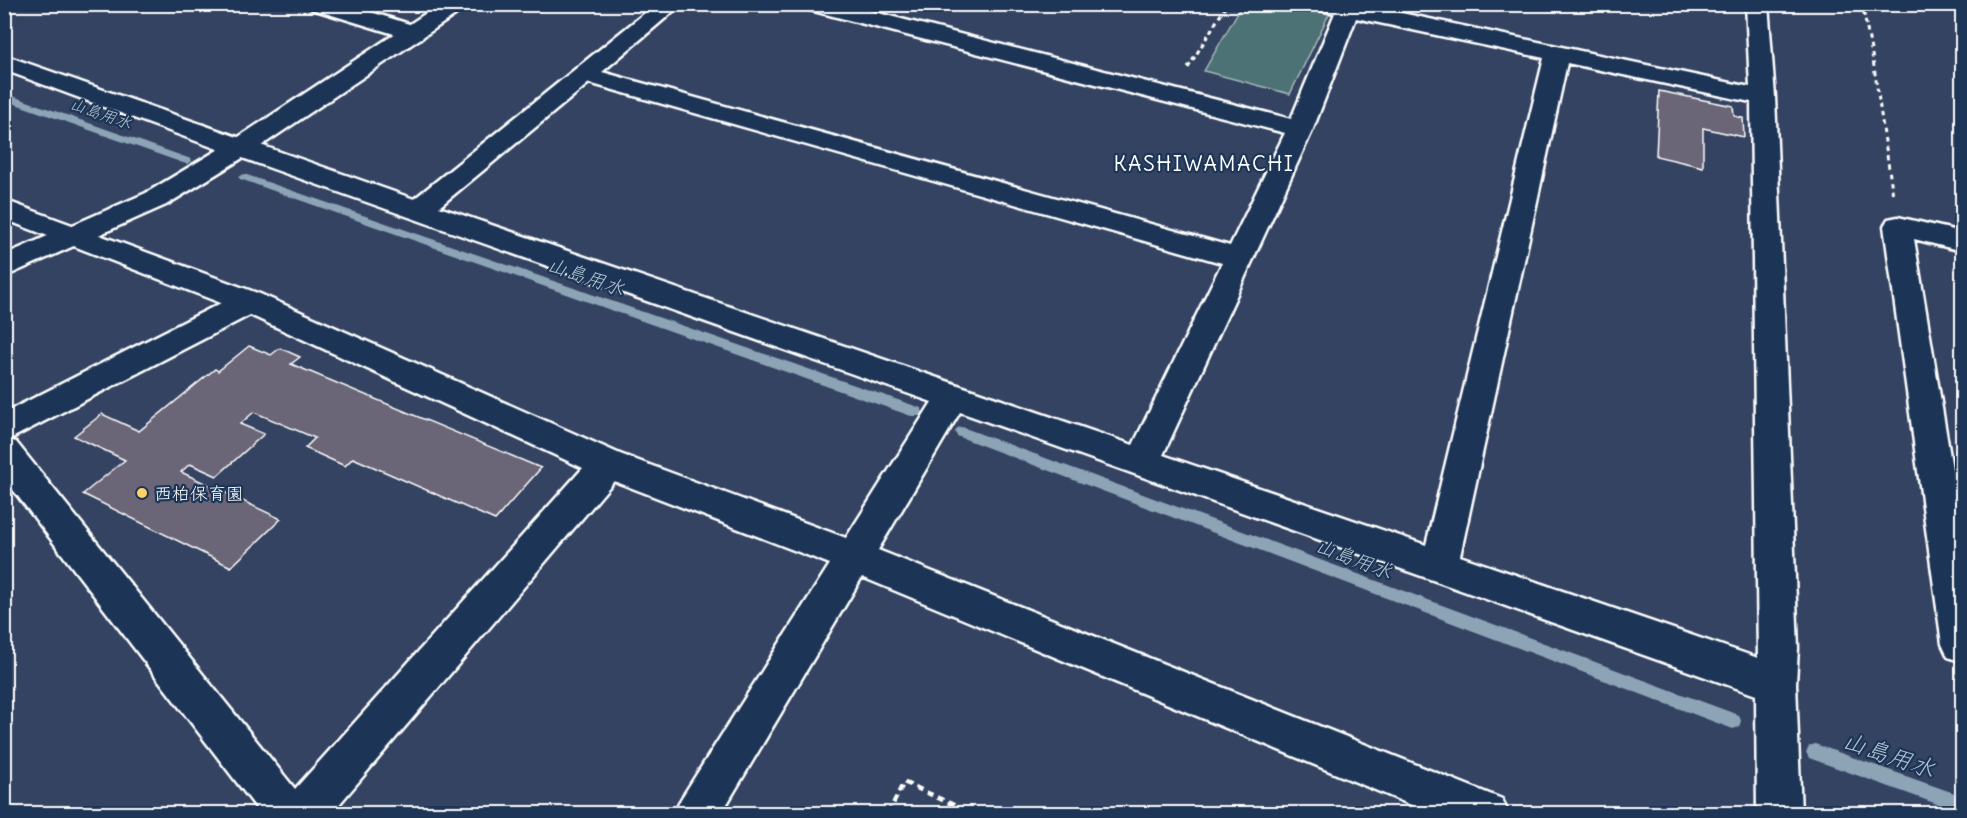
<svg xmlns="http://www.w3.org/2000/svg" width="1967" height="818" font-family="Delius,'Klee One',sans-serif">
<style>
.green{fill:#4d7274;stroke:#a6b8ba;stroke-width:1.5}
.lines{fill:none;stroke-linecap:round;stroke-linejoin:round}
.stream{fill:#8ca4b6;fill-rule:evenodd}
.building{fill:#6a6577;stroke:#fff;stroke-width:1.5}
.street-casing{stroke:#fff;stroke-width:5}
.secondary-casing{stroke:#fff;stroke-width:5}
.path-far1{stroke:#fff;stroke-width:3;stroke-dasharray:4.5 4;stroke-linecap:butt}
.path{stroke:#fff;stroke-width:4.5;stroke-dasharray:7 5;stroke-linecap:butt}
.street{fill:#1d3557;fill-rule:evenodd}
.secondary{fill:#1d3557;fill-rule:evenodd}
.poi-dot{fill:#ffd166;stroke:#1d3557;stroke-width:2}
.labels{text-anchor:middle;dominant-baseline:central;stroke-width:4.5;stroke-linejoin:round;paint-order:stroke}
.far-water-label{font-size:16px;font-style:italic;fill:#b2c3cf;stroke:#1d3557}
.poi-label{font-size:18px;fill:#fff;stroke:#1d3557;text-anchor:start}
.water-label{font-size:20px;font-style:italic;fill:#b2c3cf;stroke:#1d3557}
.quarter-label{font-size:21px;letter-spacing:1.5px;fill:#fff;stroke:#1d3557}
.near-water-label{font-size:24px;font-style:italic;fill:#b2c3cf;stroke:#1d3557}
</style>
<rect width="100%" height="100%" fill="#344361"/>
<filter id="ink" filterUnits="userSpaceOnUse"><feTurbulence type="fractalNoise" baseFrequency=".0167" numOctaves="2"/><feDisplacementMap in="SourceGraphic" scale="12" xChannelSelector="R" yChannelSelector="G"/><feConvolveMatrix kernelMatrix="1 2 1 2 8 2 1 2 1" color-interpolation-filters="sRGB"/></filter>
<g filter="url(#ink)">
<!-- green -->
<path class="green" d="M1242 5H1289L1329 14 1290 94 1204 71Z"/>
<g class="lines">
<!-- stream -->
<path class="stream" d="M4 93 191 159 192 161 187 164 183 163 4 100Z
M244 174 921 408 923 412 921 416H911L240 179 238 177Z
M962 427 1733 713 1739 715 1741 721 1739 727 1733 729 957 436 955 432 957 428Z
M1815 744 1954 793 1957 799 1954 805 1948 808 1809 758 1806 752 1809 746Z"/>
</g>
<!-- building -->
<path class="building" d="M1659 91 1733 106 1734 116 1743 118 1744 137 1703 128V167L1656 156Z
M249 346 271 355 280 348 300 357 291 364 541 468 495 520 353 458 345 466 305 448 315 438 254 412 240 424 264 434 217 476 190 464 181 472 281 519 231 567 83 494 125 460 74 436 102 414 139 431 215 369 218 371Z"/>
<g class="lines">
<defs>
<path id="street" d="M309 4H345L422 28 426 33 422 38 414 40 312 9Z
M656 4H682L602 72 1230 246 1285 133 806 9 803 4H843L1291 119 1335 13 1316 9 1313 4H1359L1750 87 1746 4H1768L1775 97 1798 648 1796 683 1801 814H1757L1756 695 960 412 878 550 1502 799 1509 814H1433L862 577 721 814H674L681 799 830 564 614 481 331 814H261L4 478V413L221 303 4 219V200L260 294 620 454 846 538 932 402 231 154 4 70V55L414 199ZM1356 18 1544 58 1426 545 1163 455 1313 129ZM1567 63 1751 102 1758 658 1460 556ZM589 83 1222 263 1133 445 439 207ZM250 315 583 468 295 789 16 442 8 440Z
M1898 217 1962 232V251L1914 239 1962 529V662L1948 657 1942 644 1884 226 1888 219Z"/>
<path id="secondary" d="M440 4H467L464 9 249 154 166 205 4 277V255L146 193 231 142Z"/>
</defs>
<!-- street casing -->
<use href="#street" class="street-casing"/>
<!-- secondary casing -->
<use href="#secondary" class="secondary-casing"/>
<!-- path-far1 -->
<path class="path-far1" d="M1862 4 1873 60 1893 196
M1188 68 1227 4"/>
<!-- path -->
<path class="path" d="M888 814 904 782 973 814"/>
<!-- street -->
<use href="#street" class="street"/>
<!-- secondary -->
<use href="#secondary" class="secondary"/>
</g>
</g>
<!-- markers -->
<circle class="poi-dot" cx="142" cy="493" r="6"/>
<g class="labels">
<!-- far-water labels -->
<g class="far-water-label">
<text transform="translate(101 113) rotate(19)">山島用水</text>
</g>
<!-- poi labels -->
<g class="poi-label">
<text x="154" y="493">西柏保育園</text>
</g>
<!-- water labels -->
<g class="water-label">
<text transform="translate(586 276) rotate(19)">山島用水</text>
<text transform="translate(1354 558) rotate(21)">山島用水</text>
</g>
<!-- quarter labels -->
<g class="quarter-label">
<text x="1204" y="163">KASHIWAMACHI</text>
</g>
<!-- near-water labels -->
<g class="near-water-label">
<text transform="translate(1889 754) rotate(19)">山島用水</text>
</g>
</g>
<!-- margin -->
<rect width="1967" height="818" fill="none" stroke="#1d3557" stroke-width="24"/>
<rect x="12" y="12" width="1943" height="794" fill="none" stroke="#fff" stroke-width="2" filter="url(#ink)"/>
</svg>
